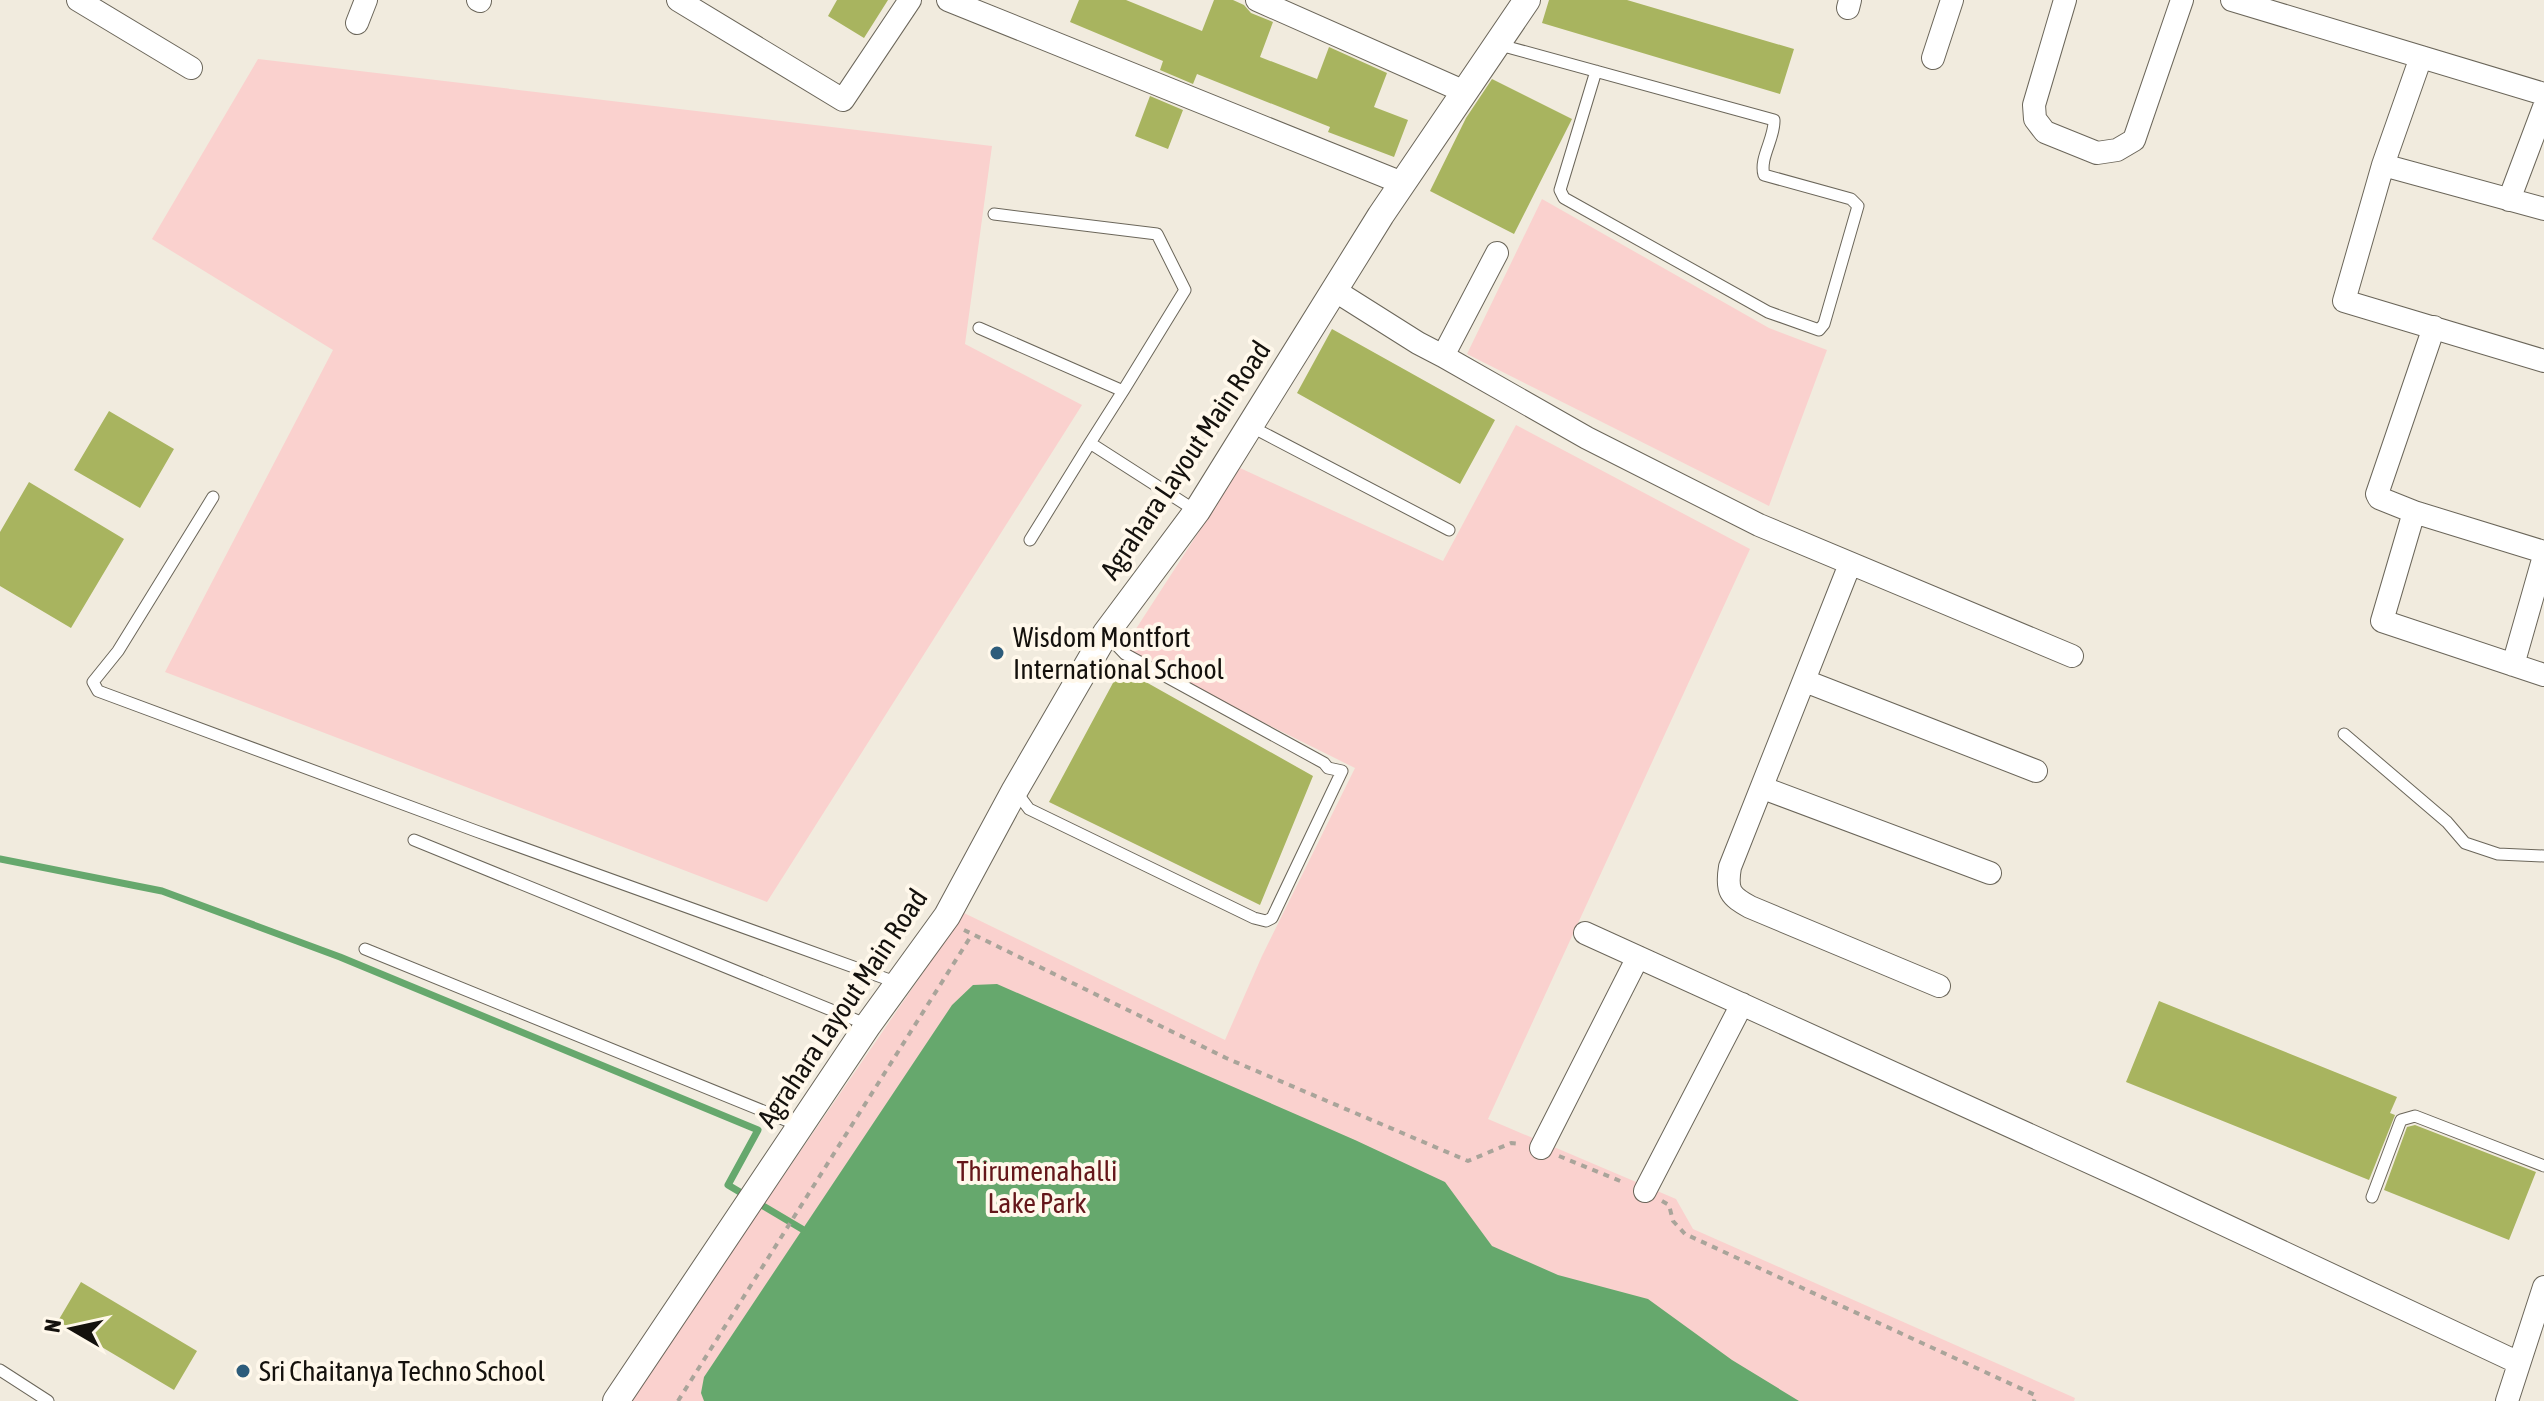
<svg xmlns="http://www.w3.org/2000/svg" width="2544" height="1401" font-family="'Asap Condensed',sans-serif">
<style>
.green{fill:#fad1ce}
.water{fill:#66a86d}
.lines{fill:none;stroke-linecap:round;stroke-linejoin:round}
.stream{stroke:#66a86d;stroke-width:7}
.building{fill:#a8b45f}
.service-casing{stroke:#6b665a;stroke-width:13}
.minor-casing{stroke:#6b665a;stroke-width:24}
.tertiary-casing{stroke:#6b665a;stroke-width:28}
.path{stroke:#a9a49a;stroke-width:4;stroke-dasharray:6 6;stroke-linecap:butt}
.service{stroke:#fff;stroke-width:11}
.minor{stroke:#fff;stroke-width:22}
.tertiary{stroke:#fff;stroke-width:26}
.poi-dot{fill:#2d5c7b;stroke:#fff8eb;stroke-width:3}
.labels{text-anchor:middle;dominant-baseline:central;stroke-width:8;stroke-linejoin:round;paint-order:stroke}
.street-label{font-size:28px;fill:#14110d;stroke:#fff8eb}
.poi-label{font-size:28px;fill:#14110d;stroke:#fff8eb;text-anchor:start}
.park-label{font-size:28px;fill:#65161a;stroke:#fff8eb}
</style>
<rect width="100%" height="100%" fill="#f1ebde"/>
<!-- green -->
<path class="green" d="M258 59 992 146 965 344 1082 405 767 902 165 672 333 350 152 239Z
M1542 199 1769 328 1827 350 1769 506 1467 354Z
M1516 425 1750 549 1488 1119 1676 1199 1693 1229 2075 1398 2074 1401H629L964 913 1225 1040 1262 956 1355 768 1121 652 1240 468 1443 561Z"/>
<!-- water -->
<path class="water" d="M997 984 1355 1140 1445 1182 1492 1246 1558 1275 1648 1299 1732 1360 1799 1401H704L701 1393 704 1377 952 1005 973 985Z"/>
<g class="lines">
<!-- stream -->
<path class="stream" d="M0 859 162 891 340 957 758 1130 728 1185 802 1229"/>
</g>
<!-- building -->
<path class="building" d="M837 0H888L864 38 828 16Z
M1079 0H1126L1202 31 1214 0H1233L1244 5 1251 13 1273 22 1260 57 1317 79 1329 47 1387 73 1374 107 1408 120 1394 157 1328 132 1330 127 1197 74 1193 84 1160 70 1163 61 1070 22Z
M1549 0H1627L1794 49 1780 94 1542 23Z
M1492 79 1572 119 1514 234 1430 191 1466 118Z
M1150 96 1183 110 1168 149 1135 136Z
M1332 329 1495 420 1460 484 1297 393Z
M109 411 174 449 140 508 74 470Z
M29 482 124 539 71 628 0 586V532Z
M1121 668 1313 776 1260 905 1049 802Z
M2159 1001 2397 1097 2390 1113 2395 1115 2369 1180 2126 1082Z
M2415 1125 2536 1172 2509 1240 2384 1190 2407 1127Z
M81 1282 197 1351 174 1390 58 1321Z"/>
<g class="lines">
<defs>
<path id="service" d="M1498 45 1511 48 1774 120C1775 138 1759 158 1764 175L1851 199 1858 206 1824 324 1819 330 1768 312 1564 198 1560 190 1596 71
M994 214 1157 234 1185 290 1123 391
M979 328 1123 391 1090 443 1196 511
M1250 426 1449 530
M213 497 118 651 93 682 98 691 476 831 898 983
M1030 540 1090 443
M2344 734 2447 822 2465 843 2498 854 2544 856
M1015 790 1029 809 1254 918 1266 921 1272 918 1342 771 1328 768 1324 763 1125 654 1106 634
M414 840 868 1025
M365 949 800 1126
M2372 1197 2401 1120 2415 1116 2544 1166
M0 1370 48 1401"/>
<path id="minor" d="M78 0 191 68
M478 0 480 1
M678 0 843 100 910 0
M948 0 1402 183
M1257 0 1465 92
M2065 0 2034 105 2035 119 2045 132 2097 153 2117 150 2134 140 2182 0
M2232 0 2544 94
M1848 8 1850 0
M357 23 366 0
M2421 57 2383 165 2344 301 2544 361
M1933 58 1952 0
M2383 165 2544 209
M2509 200 2544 107
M1334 290 1418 343 1443 356 1497 253
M1443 356 1587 438 1759 525 2072 656
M2414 512 2379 498 2377 494 2434 327
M2544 552 2414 512 2382 621 2544 675
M1850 564 1730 867C1726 891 1730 896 1750 907L1939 986
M2513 665 2544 556
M1805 681 2036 771
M1763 788 1990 873
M1585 933 2144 1187 2519 1363
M1541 1148 1638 957
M1645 1191 1742 1004
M2507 1401 2544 1287"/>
<path id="tertiary" d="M616 1401 868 1025 947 916 1015 790 1106 633 1197 511 1381 215 1527 0"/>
</defs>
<!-- service casing -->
<use href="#service" class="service-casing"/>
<!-- minor casing -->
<use href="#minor" class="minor-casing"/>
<!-- tertiary casing -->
<use href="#tertiary" class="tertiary-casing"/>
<!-- path -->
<path class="path" d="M964 930 1226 1058 1468 1161 1511 1143 1521 1144
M1559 1156 1625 1183
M1662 1201 1669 1205 1673 1221 1685 1234 2035 1395 2034 1401
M678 1401 971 936"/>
<!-- service -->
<use href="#service" class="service"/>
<!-- minor -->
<use href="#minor" class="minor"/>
<!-- tertiary -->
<use href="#tertiary" class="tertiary"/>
</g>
<!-- markers -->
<g class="poi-dot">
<circle cx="997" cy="653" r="8"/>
<circle cx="243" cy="1371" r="8"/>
</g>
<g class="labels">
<!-- street labels -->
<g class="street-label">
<text transform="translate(1185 460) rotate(-56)">Agrahara Layout Main Road</text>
<text transform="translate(842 1008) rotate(-56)">Agrahara Layout Main Road</text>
</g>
<!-- poi labels -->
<g class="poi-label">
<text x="1013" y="637">Wisdom Montfort<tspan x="1013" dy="32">International School</tspan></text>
<text x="259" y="1371">Sri Chaitanya Techno School</text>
</g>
<!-- park labels -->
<g class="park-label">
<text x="1037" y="1171">Thirumenahalli<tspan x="1037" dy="32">Lake Park</tspan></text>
</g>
</g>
<!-- north arrow -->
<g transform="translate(72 1329) rotate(279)" stroke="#fff8eb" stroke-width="6" paint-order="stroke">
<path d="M0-6L14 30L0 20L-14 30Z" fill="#14110d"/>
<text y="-12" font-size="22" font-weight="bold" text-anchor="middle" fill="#14110d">N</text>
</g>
</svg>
